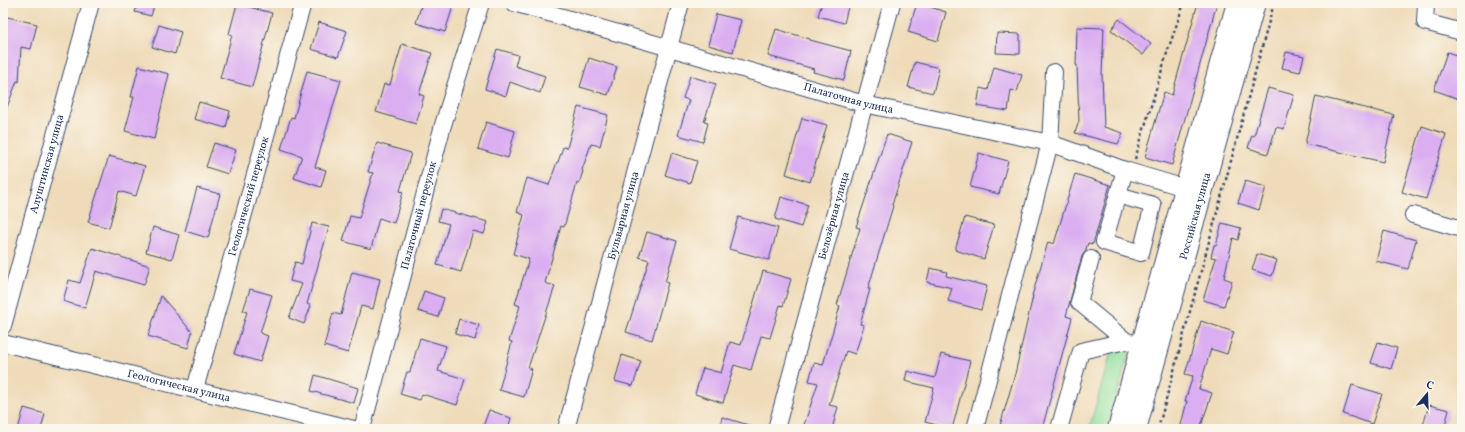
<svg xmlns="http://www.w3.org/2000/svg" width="1465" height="432" font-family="Vollkorn,serif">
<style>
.green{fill:#91e09e;stroke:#56887e}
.building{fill:#daaef1}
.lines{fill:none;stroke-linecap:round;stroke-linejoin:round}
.minor-casing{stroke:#3b496c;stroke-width:18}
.major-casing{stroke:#3b496c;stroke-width:22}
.path{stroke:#3b496c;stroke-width:2.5;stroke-dasharray:3 3;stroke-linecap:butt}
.minor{stroke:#fff;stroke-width:16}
.major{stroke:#fff;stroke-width:20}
.labels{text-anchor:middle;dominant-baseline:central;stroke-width:3;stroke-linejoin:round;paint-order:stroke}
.street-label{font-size:11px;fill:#1b2f5e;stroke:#fbf7ec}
</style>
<rect width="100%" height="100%" fill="#fbf7ec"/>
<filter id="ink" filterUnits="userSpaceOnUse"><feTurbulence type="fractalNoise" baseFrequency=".025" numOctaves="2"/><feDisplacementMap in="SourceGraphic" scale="8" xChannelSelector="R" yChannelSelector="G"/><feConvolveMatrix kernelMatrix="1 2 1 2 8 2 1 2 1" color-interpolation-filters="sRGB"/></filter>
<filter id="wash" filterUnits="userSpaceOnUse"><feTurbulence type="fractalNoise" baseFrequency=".012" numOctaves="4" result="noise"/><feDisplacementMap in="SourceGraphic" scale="16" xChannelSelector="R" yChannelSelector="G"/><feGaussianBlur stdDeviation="0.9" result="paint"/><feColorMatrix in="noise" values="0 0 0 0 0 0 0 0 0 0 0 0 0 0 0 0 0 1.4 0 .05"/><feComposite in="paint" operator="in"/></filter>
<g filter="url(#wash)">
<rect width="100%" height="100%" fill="#efdbb9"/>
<!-- green -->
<path class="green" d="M1121 348 1129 352 1108 429H1089L1111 352Z"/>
<g id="blocks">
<!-- building -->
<path class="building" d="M138 3H155L151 16 135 12Z
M422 3H454L445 32 416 23Z
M822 3H849L844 23 818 16Z
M917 3 946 12 938 41 908 32Z
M1198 3H1217L1172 165 1145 157 1164 92 1172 95Z
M237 4 272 13 252 87 220 78 232 35 229 34Z
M716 14 741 20 733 52 708 45Z
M3 16 37 24 31 49 21 47 19 82 17 81 4 115 3 114Z
M1119 19 1151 44 1143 55 1111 30Z
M319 22 347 31 338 57 311 49Z
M159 25 181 32 175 54 152 47Z
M1077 27 1104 28 1102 74 1104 127 1123 133 1118 144 1075 133 1079 121 1077 65H1076Z
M776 29 810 39V40L851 51 844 80 813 72 814 69 768 56Z
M997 33 1020 34V54L996 53Z
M402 44 432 53 419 94 424 96 416 124 376 112 384 84 390 85Z
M497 49 518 55 515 66 545 76 540 93 510 82 506 96 485 89Z
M1286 52 1304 56 1300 72 1282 68Z
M1447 52 1462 57V100L1434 90Z
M589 58 617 67 608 95 580 87Z
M915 62 939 68 933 93 908 87Z
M139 66 169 74 154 139 125 131 134 97H131Z
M994 67 1022 75 1017 92 1011 90 1008 111 977 106 980 88 988 90Z
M307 71 341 80 315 167 326 170 321 187 294 178 302 156 281 149 291 117 294 118Z
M690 76 716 84 704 122 708 123 703 142 678 135 689 100 683 98Z
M1268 88 1294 95 1284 129 1276 127 1268 154 1248 148 1252 135 1254 136Z
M1316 96 1394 115 1383 162 1305 144Z
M199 102 230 111 226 128 194 119Z
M578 107 608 115 600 146 591 144 582 170 583 171 579 184 577 183 564 227 561 226 545 283 555 286 528 368 532 369 524 397 499 390 512 342 509 341 520 306 515 304 529 259 513 254 524 215 517 212 527 178 549 185 557 162H558L563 147 567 148Z
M802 118 827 125 810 182 786 174Z
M486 122 515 131 508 158 478 149Z
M1422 126 1446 134 1426 199 1402 192Z
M887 134 912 142 892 205 893 206 868 289H870L860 324 864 325 855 354 846 351 829 405 838 407 832 429H821L804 425 818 383 809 381 814 363 823 365 840 306 837 305 860 228 856 227Z
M214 143 236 150 228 174 206 167Z
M377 143 411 153 400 191 403 192 394 223 379 218 371 249 343 241 350 216 359 218 373 173 368 172Z
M672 153 697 161 690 183 665 175Z
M979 153 1008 161 999 194 970 187Z
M109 156 145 166 136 196 119 191 109 228 88 222Z
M1075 174 1110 185 1093 244 1088 243 1085 252 1082 256 1066 316 1072 318 1042 429H999L1015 374 1033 296H1032L1048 242 1054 244Z
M1245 181 1266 187 1259 210 1238 203Z
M197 188 220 194 208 238 185 231Z
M781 197 808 205 801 227 775 219Z
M441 209 488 222 484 234 473 231 461 272 437 265 449 224 438 221Z
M738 217 778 228 769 260 729 249Z
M965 217 994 225 984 259 955 250Z
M312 223 329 227 307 304 311 306 304 324 289 318 302 284 290 281 295 262 302 264Z
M1222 223 1241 228 1238 240 1233 238 1224 278 1232 281 1224 306 1203 300 1216 258 1211 257 1214 245H1216Z
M153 227 179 235 172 259 146 252Z
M1384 231 1416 240 1408 269 1376 261Z
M647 232 677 241 665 282 668 283 652 340 626 332 649 260 639 257Z
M92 248 150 266 144 285 96 271 85 308 63 301 69 280 80 283Z
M1257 254 1277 260 1272 276 1252 270Z
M930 268 947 272 946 276 987 286 981 310 948 301 952 288 927 282Z
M763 271 791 279 783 306 780 305 770 338 761 336 751 370 734 365 723 403 695 394 703 368 721 373 730 342 741 345Z
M352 272 380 279 373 309 361 306 348 353 324 346 333 313 341 315Z
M250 289 272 295 260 333 268 336 260 362 234 354 247 312 243 311Z
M424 291 444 298 438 317 418 311Z
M161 296 192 332 188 348 148 336Z
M459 319 479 325 475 340 455 334Z
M1201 321 1234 332 1227 354 1211 349 1199 389 1212 393 1200 429H1180L1187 401H1185L1193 376 1185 374Z
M420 338 446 346 438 371 465 379 457 405 422 394 420 400 400 394 407 372H410Z
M1378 342 1397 348 1391 369 1371 363Z
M941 354 970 361 952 429 925 422 934 388 905 381 907 371 935 378Z
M622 355 641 361 633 386 615 381Z
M315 375 358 388 354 403 311 391Z
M1352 385 1382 394 1372 424 1343 414Z
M1429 405 1449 410 1444 429H1422Z
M24 408 45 414 41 429H18Z
M489 410 511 418 508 429H482Z
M722 417 752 426V429H719Z"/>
</g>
</g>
<g filter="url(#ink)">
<use href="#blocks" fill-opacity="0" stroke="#3b496c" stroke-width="1"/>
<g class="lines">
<defs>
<g id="minor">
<path id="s1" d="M514 3 864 104 1050 143 1125 170 1185 188"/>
<path d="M1426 3 1425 22 1462 32"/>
<path d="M1118 195 1153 205 1141 253 1104 242 1125 170"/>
<path d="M1413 215 1462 229"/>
<path d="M1091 259 1079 302 1126 341"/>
<path id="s2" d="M3 326 91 3"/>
<path id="s3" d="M3 343 354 429"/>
<path id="s4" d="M195 389 303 3"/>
<path id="s5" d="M362 429 443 125 481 3"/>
<path id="s6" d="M566 429 681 3"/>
<path id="s7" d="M776 429 892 3"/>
<path d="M975 429 1050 143 1054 72"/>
<path d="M1059 429 1081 351 1126 341 1142 345"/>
</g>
<g id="major">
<path d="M1118 429 1237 3"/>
<path id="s8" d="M1136 429 1255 3"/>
</g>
</defs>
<!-- minor casing -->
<use href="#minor" class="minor-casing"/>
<!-- major casing -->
<use href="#major" class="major-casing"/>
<!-- path -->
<path class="path" d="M1135 159 1167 53 1184 3
M1158 429 1274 3"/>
<!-- minor -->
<use href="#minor" class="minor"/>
<!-- major -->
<use href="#major" class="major"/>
</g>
</g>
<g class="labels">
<!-- street labels -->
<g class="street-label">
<text stroke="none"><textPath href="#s1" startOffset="348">Палаточная улица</textPath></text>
<text stroke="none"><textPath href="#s2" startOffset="168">Алуштинская улица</textPath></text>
<text stroke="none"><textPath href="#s4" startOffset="200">Геологический переулок</textPath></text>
<text stroke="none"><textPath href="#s5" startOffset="221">Палаточный переулок</textPath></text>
<text stroke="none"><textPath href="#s6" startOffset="221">Бульварная улица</textPath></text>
<text stroke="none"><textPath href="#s7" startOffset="221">Белозёрная улица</textPath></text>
<text stroke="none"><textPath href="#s8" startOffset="221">Российская улица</textPath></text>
<text stroke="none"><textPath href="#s3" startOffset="181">Геологическая улица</textPath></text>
</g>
</g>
<!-- margin -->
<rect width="1465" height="432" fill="none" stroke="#fbf7ec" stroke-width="16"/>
<!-- north arrow -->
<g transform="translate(1427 394) rotate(19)" stroke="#fbf7ec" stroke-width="3" paint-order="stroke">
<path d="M0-3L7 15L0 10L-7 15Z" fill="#1b2f5e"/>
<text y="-6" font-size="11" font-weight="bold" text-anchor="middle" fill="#1b2f5e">С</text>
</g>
</svg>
